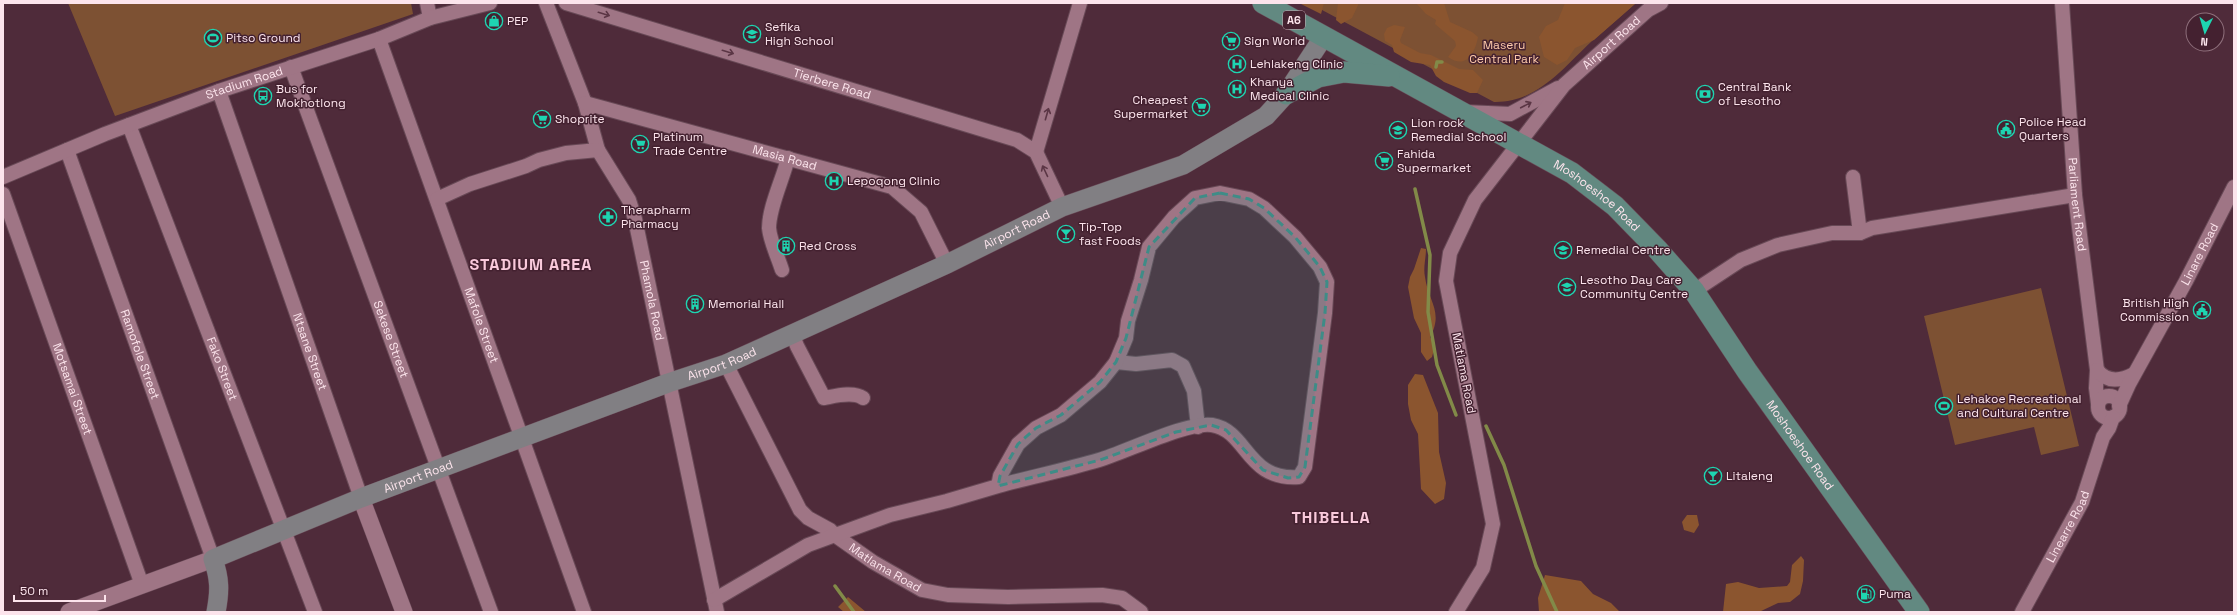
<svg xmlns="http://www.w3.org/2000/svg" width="2237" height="615" font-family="'Space Grotesk',sans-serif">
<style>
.green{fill:#7d5133}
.forest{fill:#8b552f}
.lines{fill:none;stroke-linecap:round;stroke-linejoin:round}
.stream{stroke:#828a48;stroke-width:3.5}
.minor-casing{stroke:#684956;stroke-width:16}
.tertiary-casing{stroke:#684956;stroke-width:18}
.secondary-casing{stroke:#684956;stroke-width:20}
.primary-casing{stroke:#684956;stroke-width:22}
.minor{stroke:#9f7585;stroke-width:14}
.tertiary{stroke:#9f7585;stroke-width:17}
.secondary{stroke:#817f83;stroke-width:19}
.primary{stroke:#628981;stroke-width:21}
.oneway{stroke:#5b3645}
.marked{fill:#3e8c87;fill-opacity:0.2;stroke:#3e8c87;stroke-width:3;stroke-dasharray:8 5;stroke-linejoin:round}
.labels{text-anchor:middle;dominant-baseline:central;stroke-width:3;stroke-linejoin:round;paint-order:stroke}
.shield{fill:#442130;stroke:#c5aab4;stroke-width:1}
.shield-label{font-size:11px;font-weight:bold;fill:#fce4ec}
.poi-label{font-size:12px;fill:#fce4ec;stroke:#442130;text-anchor:start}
.street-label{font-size:12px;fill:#fce4ec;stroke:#442130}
.park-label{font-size:12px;fill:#fecbab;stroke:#442130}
.district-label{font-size:16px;font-weight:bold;letter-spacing:1px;fill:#f9c9db;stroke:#442130}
</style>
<rect width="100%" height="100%" fill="#4f2b3a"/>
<!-- green -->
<path class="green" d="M68 3H411L413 14 115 116Z
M1309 3H1636C1622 16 1607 28 1592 41 1563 68 1537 103 1494 102Z
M2041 288 2079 446 2041 455 2034 427 1955 445 1924 316Z"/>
<!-- forest -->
<path class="forest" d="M1299 3H1324L1321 14Z
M1338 3H1359L1352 18 1341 24 1336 20Z
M1416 3H1444L1450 22 1472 32 1478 37C1475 53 1466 70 1448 57L1456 46 1455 41 1435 24 1436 20 1426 14Z
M1565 3H1636L1594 40 1575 48 1567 60 1557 65 1544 57 1539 37 1546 26 1558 20Z
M1394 25 1405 27 1400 40 1401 43 1420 53 1431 55 1459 69 1473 70 1483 80 1477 93H1470L1444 82 1436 76 1430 65 1411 62 1394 52 1392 45 1385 41 1384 34 1387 28Z
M1421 248 1426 249C1426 258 1423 268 1425 277 1428 301 1444 312 1430 337L1435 346 1432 357 1427 361 1421 352V333L1414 318 1408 287 1410 277 1414 269Z
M1415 374 1423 375 1438 413 1439 452 1446 483 1444 499 1435 504 1421 489 1418 434 1411 420 1408 404V385Z
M1687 515H1697L1699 525 1694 533 1684 530 1682 522Z
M1801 556 1804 560 1803 581 1800 594 1790 602 1778 603 1759 612H1723L1726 584 1738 582 1759 588 1787 586 1790 582 1792 565Z
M1545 575 1581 581 1593 594 1611 603 1620 612H1539L1538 598Z
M848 597 866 612H844L838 607Z"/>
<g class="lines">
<!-- stream -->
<path class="stream" d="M1436 67 1437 62H1442
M1415 189 1430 255 1428 312 1437 365 1456 415
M1486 426 1504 465 1536 566 1557 612
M835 586 854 612"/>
<defs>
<g id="minor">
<path d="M427 3 430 18"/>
<path id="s1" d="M546 3 585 103 598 150 629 200 635 219 717 612"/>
<path id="s2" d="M566 3 1017 140 1036 152 1062 207"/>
<path id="s3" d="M2062 3 2075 195 2097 370 2096 388 2098 404"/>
<path id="s4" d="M379 39 584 612"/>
<path id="s5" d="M291 67 491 612"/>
<path id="s6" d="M219 91 361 498"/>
<path id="s7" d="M585 103 892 187 921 212 947 264"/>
<path d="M1465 112 1510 114 1558 88"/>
<path id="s8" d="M129 125 315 612"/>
<path id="s9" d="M67 150 213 559"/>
<path d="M1036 152 1080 3"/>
<path id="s10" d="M3 177 105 134 219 91 379 39 430 18 490 3"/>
<path d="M1853 177 1860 233"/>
<path id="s11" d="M3 194 142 585"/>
<path d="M437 199 470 184 526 166 539 160 566 153 598 150"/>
<path d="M782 270C778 257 770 241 769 228 769 207 783 179 788 158"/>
<path d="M1694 291 1741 260 1778 245 1832 233H1860L1872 228 2075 195"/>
<path d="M792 333 797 346 824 398C835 396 853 391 863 398"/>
<path d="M1116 362 1136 364 1172 360 1183 366 1194 391 1198 427"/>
<path id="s12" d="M726 364 800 510 808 518 830 530 836 536 873 562 922 590 948 595 1008 597 1102 595 1122 598 1141 612"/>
<path d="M2097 370C2107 383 2121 381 2134 374"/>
<circle cx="2109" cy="407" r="11"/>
<path id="s13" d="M2119 406 2129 384 2186 281 2234 187"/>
<path d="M714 600 808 545 890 515 947 501 998 486 1000 476 1018 444 1036 428 1061 415 1100 382 1116 362 1126 338 1128 321 1141 280 1149 247 1174 217 1195 198 1220 193 1249 199 1264 208 1295 237 1320 267 1327 282 1325 313 1305 467 1299 477C1246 481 1248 431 1212 425 1188 421 1124 453 1099 460 1065 470 1031 477 998 486"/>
<path id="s14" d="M1456 612 1483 568 1493 524 1446 281 1450 253 1475 200 1564 85 1648 10 1661 3"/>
<path id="s15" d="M2022 612 2082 502 2103 437 2109 428 2113 417"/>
</g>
<path id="tertiary" d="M361 498 404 612
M69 612 213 559"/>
<g id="secondary">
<path id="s16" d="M216 612C220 591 220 579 213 559L361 498 668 383 726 364 947 264 1062 207 1183 165 1266 116 1286 94 1324 36"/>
</g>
<g id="primary">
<path id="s17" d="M1263 3 1572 173 1615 206 1657 249 1694 291 1747 371 1919 612"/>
<path d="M1286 94 1318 77 1344 72 1389 76"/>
</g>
</defs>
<!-- minor casing -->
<use href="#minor" class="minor-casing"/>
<!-- tertiary casing -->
<use href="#tertiary" class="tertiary-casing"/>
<!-- secondary casing -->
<use href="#secondary" class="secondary-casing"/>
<!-- primary casing -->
<use href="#primary" class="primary-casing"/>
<!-- minor -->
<use href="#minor" class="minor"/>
<!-- tertiary -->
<use href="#tertiary" class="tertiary"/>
<!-- secondary -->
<use href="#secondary" class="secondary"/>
<!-- primary -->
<use href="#primary" class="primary"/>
</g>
<!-- one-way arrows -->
<defs><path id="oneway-shaft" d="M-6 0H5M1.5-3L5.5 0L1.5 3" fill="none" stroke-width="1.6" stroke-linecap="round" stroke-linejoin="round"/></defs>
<g class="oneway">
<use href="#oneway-shaft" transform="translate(604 14) rotate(17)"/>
<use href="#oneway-shaft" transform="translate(728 52) rotate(17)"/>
<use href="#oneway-shaft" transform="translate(1526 105) rotate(-28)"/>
<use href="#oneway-shaft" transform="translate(1047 114) rotate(-74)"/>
<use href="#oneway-shaft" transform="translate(1045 171) rotate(-115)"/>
</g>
<!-- marked area -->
<path class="marked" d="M1220 193 1249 199 1264 208 1295 237 1320 267 1327 282 1325 313 1305 467 1299 477 1288 478 1263 470 1226 430 1211 425 1176 432 1100 460 998 486 1000 476 1018 444 1036 428 1061 415 1100 382 1116 362 1126 338 1149 247 1195 198Z"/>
<!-- icons -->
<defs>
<symbol id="shop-ring" viewBox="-11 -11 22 22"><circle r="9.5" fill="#442130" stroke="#1ed5b1" stroke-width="1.5"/><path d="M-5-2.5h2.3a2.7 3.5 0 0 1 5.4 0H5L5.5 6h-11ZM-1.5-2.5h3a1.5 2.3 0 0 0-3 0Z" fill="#1ed5b1"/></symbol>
<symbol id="school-ring" viewBox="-11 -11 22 22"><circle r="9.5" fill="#442130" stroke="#1ed5b1" stroke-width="1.5"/><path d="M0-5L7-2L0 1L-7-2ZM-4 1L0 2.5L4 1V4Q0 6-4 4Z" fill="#1ed5b1"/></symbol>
<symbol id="stadium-ring" viewBox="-11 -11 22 22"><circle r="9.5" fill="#442130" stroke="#1ed5b1" stroke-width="1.5"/><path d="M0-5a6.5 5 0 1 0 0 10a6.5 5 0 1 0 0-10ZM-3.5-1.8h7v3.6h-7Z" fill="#1ed5b1"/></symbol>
<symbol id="supermarket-ring" viewBox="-11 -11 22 22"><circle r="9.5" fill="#442130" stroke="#1ed5b1" stroke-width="1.5"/><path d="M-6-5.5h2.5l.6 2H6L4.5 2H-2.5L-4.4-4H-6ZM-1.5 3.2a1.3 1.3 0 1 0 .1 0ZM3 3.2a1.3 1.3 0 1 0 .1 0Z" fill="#1ed5b1"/></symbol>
<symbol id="hospital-ring" viewBox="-11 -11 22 22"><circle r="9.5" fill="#442130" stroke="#1ed5b1" stroke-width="1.5"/><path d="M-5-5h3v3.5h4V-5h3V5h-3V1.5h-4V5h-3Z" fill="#1ed5b1"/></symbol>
<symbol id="bank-ring" viewBox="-11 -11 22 22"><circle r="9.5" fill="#442130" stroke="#1ed5b1" stroke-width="1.5"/><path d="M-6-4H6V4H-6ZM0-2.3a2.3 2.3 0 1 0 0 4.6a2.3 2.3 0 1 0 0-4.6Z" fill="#1ed5b1"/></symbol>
<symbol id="bus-ring" viewBox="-11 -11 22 22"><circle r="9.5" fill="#442130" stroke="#1ed5b1" stroke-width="1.5"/><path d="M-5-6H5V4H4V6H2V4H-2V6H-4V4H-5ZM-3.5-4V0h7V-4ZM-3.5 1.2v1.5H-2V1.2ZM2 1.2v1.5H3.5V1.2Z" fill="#1ed5b1"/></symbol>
<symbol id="civic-ring" viewBox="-11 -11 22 22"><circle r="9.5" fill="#442130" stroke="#1ed5b1" stroke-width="1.5"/><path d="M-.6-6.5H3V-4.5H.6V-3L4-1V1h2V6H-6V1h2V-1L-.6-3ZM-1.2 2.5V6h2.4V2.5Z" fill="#1ed5b1"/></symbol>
<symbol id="pharmacy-ring" viewBox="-11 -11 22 22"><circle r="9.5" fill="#442130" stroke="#1ed5b1" stroke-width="1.5"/><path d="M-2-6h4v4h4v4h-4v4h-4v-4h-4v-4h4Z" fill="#1ed5b1"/></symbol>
<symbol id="bar-ring" viewBox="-11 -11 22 22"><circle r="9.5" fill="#442130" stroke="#1ed5b1" stroke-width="1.5"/><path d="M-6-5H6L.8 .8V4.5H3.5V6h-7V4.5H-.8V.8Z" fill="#1ed5b1"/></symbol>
<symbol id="building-ring" viewBox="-11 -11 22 22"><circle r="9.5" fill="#442130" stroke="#1ed5b1" stroke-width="1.5"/><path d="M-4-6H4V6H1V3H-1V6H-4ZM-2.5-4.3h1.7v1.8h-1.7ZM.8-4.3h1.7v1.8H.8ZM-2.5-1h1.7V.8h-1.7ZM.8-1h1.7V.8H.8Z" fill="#1ed5b1"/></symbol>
<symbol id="fuel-ring" viewBox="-11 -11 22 22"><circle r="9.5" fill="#442130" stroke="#1ed5b1" stroke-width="1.5"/><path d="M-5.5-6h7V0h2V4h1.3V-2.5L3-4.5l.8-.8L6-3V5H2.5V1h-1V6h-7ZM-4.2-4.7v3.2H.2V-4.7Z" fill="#1ed5b1"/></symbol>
</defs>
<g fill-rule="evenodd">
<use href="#shop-ring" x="484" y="11" width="20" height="20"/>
<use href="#school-ring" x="742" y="24" width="20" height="20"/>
<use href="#stadium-ring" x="203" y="28" width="20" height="20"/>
<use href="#supermarket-ring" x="1221" y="31" width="20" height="20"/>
<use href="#hospital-ring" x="1227" y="54" width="20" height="20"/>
<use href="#hospital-ring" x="1227" y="79" width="20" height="20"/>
<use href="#bank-ring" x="1695" y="84" width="20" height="20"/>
<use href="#bus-ring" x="253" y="86" width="20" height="20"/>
<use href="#supermarket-ring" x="1191" y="97" width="20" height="20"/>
<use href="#supermarket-ring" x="532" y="109" width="20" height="20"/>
<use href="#civic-ring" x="1996" y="119" width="20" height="20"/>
<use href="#school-ring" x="1388" y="120" width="20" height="20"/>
<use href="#supermarket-ring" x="630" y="134" width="20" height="20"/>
<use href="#supermarket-ring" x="1374" y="151" width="20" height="20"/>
<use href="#hospital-ring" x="824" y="171" width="20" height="20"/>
<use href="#pharmacy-ring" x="598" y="207" width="20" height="20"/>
<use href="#bar-ring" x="1056" y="224" width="20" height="20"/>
<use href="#building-ring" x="776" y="236" width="20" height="20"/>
<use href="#school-ring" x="1553" y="240" width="20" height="20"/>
<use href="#school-ring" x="1557" y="277" width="20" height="20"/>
<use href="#building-ring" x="685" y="294" width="20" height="20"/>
<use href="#civic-ring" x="2192" y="300" width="20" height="20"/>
<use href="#stadium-ring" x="1934" y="396" width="20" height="20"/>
<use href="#bar-ring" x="1703" y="466" width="20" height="20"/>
<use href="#fuel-ring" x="1856" y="584" width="20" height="20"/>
</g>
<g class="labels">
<!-- shield labels -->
<rect class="shield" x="1283" y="11" width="22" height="18" rx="3"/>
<g class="shield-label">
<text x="1294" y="20">A6</text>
</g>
<!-- poi labels -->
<g class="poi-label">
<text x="507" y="21">PEP</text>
<text x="765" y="27">Sefika<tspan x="765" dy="14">High School</tspan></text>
<text x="226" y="38">Pitso Ground</text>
<text x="1244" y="41">Sign World</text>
<text x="1250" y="64">Lehlakeng Clinic</text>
<text x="1250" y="82">Khanya<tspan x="1250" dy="14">Medical Clinic</tspan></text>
<text x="1718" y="87">Central Bank<tspan x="1718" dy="14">of Lesotho</tspan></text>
<text x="276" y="89">Bus for<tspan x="276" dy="14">Mokhotlong</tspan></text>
<text x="1188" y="100" text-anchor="end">Cheapest<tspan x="1188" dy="14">Supermarket</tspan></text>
<text x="555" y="119">Shoprite</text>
<text x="2019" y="122">Police Head<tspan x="2019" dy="14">Quarters</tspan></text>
<text x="1411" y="123">Lion rock<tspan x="1411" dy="14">Remedial School</tspan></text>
<text x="653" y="137">Platinum<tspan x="653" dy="14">Trade Centre</tspan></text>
<text x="1397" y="154">Fahida<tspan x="1397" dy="14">Supermarket</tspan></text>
<text x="847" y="181">Lepoqong Clinic</text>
<text x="621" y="210">Therapharm<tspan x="621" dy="14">Pharmacy</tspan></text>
<text x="1079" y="227">Tip-Top<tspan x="1079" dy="14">fast Foods</tspan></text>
<text x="799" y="246">Red Cross</text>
<text x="1576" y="250">Remedial Centre</text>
<text x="1580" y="280">Lesotho Day Care<tspan x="1580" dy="14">Community Centre</tspan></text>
<text x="2189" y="303" text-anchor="end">British High<tspan x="2189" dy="14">Commission</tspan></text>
<text x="708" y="304">Memorial Hall</text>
<text x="1957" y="399">Lehakoe Recreational<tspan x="1957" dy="14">and Cultural Centre</tspan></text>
<text x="1726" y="476">Litaleng</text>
<text x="1879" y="594">Puma</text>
</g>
<!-- street labels -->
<g class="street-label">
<text stroke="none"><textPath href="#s14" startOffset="640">Airport Road</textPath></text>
<text stroke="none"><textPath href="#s10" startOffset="259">Stadium Road</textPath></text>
<text stroke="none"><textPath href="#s2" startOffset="278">Tierbere Road</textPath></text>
<text stroke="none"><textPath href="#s7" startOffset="207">Masia Road</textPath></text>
<text stroke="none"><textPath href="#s17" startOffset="386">Moshoeshoe Road</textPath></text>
<text stroke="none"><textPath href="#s3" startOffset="202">Parliament Road</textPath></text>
<text stroke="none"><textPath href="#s16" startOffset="923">Airport Road</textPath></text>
<text stroke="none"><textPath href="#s13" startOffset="172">Linare Road</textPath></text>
<text stroke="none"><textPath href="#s1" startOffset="318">Phamola Road</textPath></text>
<text stroke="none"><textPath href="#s4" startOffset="304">Mafole Street</textPath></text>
<text stroke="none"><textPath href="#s5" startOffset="290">Sekese Street</textPath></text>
<text stroke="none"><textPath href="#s6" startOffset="276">Ntsane Street</textPath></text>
<text stroke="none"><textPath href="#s9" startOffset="217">Ramofole Street</textPath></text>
<text stroke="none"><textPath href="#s16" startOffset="599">Airport Road</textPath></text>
<text stroke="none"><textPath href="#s8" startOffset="261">Fako Street</textPath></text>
<text transform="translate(1464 373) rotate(79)">Matlama Road</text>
<text stroke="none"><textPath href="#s11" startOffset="207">Motsamai Street</textPath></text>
<text stroke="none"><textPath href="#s17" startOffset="710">Moshoeshoe Road</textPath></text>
<text stroke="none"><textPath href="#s16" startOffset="275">Airport Road</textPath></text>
<text stroke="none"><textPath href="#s15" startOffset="97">Linearre Road</textPath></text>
<text stroke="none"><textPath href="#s12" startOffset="267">Matlama Road</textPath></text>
</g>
<!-- park labels -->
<g class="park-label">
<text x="1504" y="45">Maseru<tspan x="1504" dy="14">Central Park</tspan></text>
</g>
<!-- district labels -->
<g class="district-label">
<text x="531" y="264">STADIUM AREA</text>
<text x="1331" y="517">THIBELLA</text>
</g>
</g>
<!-- border -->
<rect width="2237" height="615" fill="none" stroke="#fce4ec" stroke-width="8"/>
<!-- north arrow -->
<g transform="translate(2205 32) rotate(185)"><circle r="19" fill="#442130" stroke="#8e6f7b"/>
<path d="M0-3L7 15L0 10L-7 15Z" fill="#1ed5b1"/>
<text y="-6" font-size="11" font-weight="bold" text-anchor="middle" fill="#fce4ec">N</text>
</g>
<!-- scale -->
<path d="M14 595v6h91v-6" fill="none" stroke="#fce4ec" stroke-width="2"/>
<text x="20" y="595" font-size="12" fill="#fce4ec" stroke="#442130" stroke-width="3" paint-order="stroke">50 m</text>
</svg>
